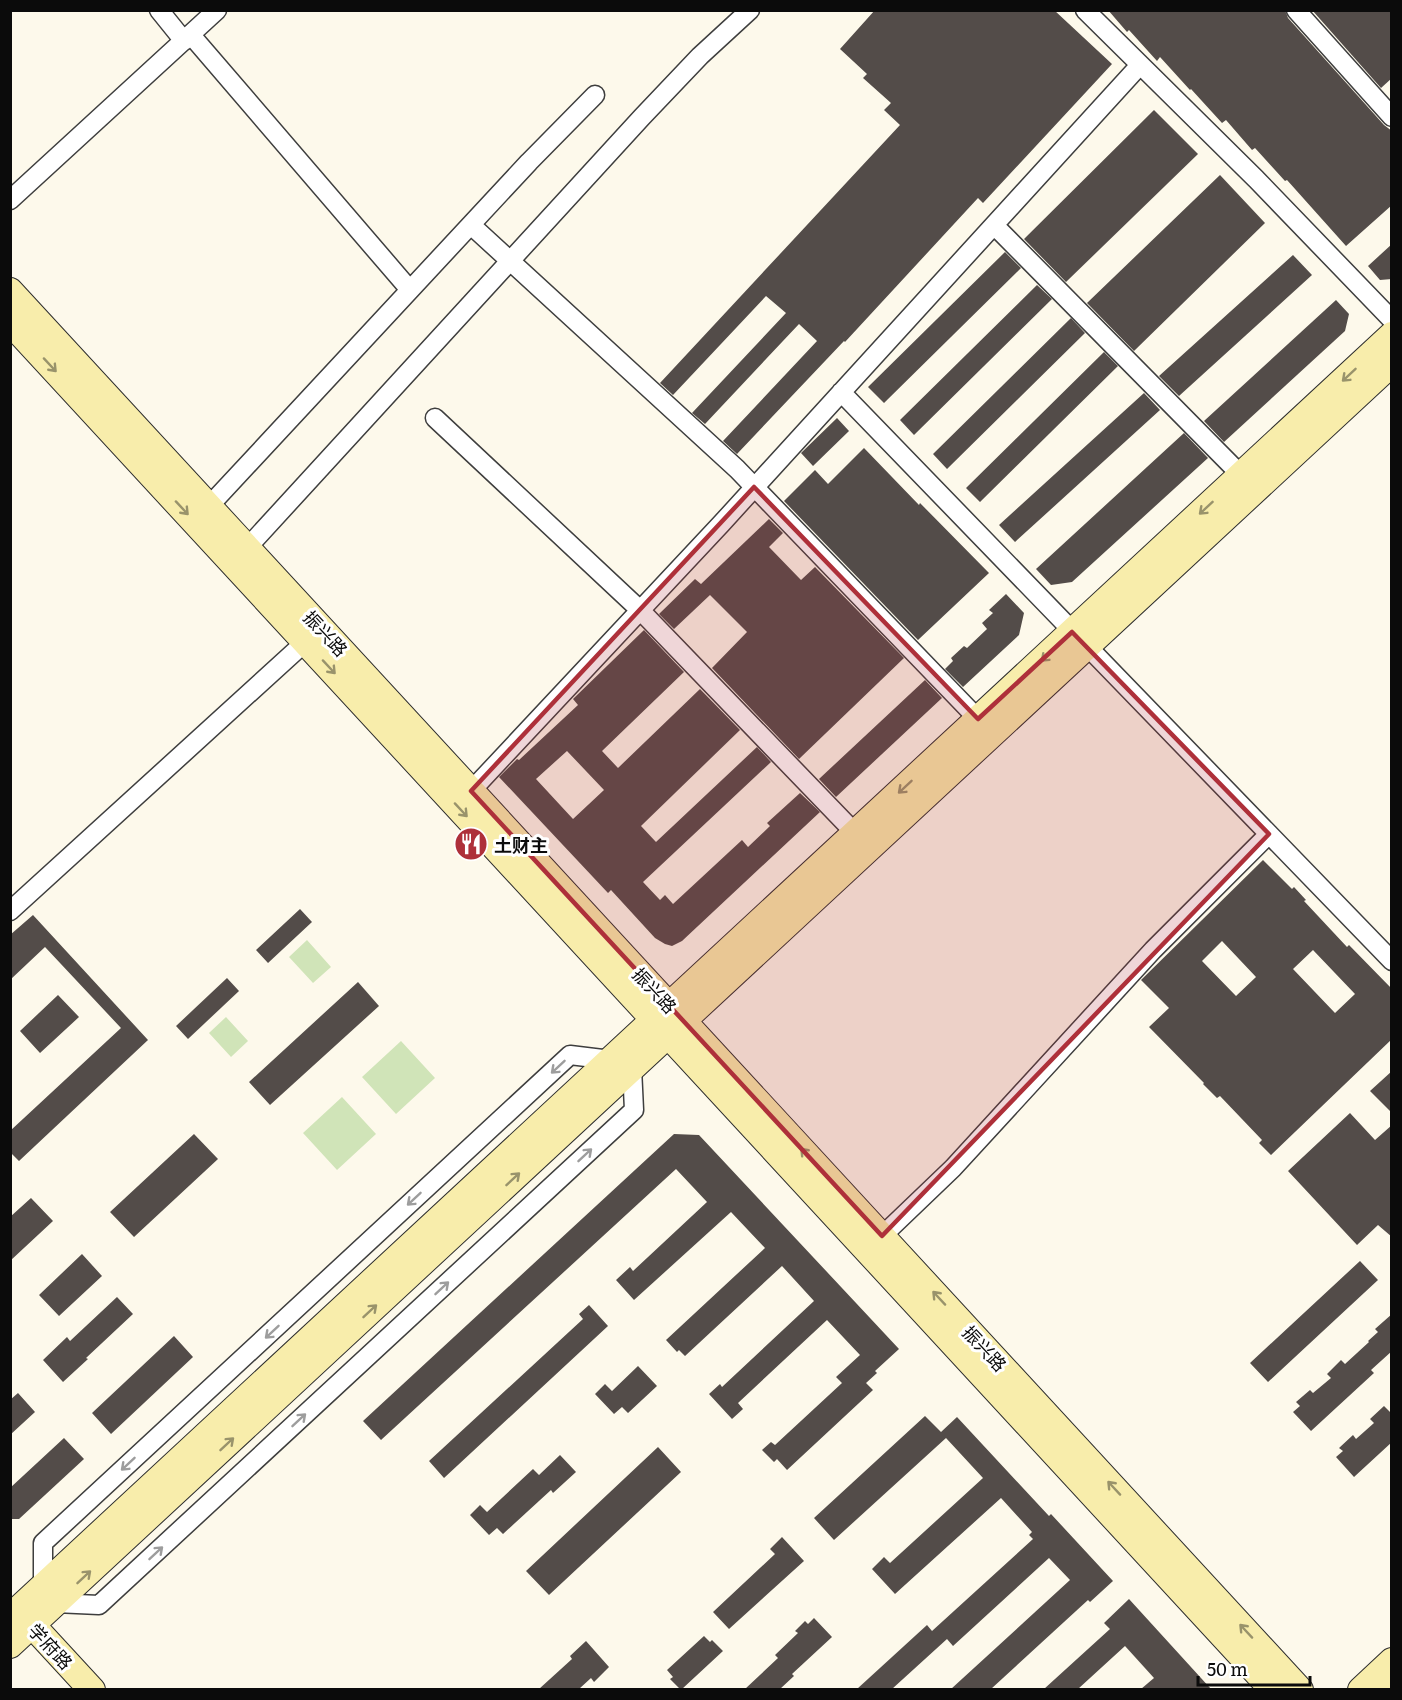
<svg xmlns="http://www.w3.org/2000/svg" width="1402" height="1700" font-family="Literata,'Noto Sans SC',serif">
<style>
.green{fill:#d0e4b8}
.building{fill:#534c49;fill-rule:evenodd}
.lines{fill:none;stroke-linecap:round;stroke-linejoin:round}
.street-casing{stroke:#3e3e3e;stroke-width:21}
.secondary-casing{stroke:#2d2d2d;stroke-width:28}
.street{stroke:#fff;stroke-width:18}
.secondary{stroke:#f8edab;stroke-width:26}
.oneway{stroke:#99936b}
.oneway2{stroke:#9d9d9d}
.marked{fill:#ae303a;fill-opacity:0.2;stroke:#ae303a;stroke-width:4.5;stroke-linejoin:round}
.labels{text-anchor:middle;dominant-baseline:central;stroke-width:6;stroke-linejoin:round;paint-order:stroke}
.street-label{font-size:18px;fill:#0b0b0b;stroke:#fff}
.poi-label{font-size:18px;font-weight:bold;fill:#0b0b0b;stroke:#fff;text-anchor:start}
</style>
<rect width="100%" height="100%" fill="#fdf9eb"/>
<!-- green -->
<path class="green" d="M307 940 331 967 313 983 289 957Z
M226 1017 248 1041 231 1057 209 1033Z
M401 1041 435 1078 396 1114 362 1077Z
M342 1097 376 1134 337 1170 303 1133Z"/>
<!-- building -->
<path class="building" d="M875 10H1054L1112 64 983 203 978 198 845 342 844 341 737 454 723 441 817 341 799 324 705 424 692 413 786 313 766 296 673 395 660 383 900 125 884 110 891 103 863 78 867 74 840 49Z
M1108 10H1285L1288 18 1384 125 1392 131V205L1346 246 1287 180 1285 181 1255 148 1252 150 1226 120 1222 123 1191 89 1190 90 1160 57 1157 61 1129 30 1127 32Z
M1312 10H1392V78L1381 88Z
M1154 110 1198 154 1066 282 1024 239Z
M1220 175 1265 223 1134 351 1087 303Z
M1392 244V279L1380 280 1368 266Z
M1005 252 1021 268 884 403 868 387Z
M1293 255 1312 275 1179 396 1159 376Z
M1037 285 1052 299 914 435 900 420Z
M1336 300 1349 314 1345 331 1224 442 1204 421Z
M1071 318 1085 333 947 469 933 454Z
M1104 352 1118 366 980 502 966 488Z
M1144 393 1160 410 1015 542 999 525Z
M837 418 849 431 813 466 801 453Z
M1184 433 1208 458 1072 582 1051 585 1036 569Z
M864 448 919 505 920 503 989 573 918 640 784 501 815 470 828 484Z
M769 519 783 533 769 547 801 580 815 567 904 658 799 759 712 668 747 632 710 595 674 629 659 614 695 579 701 584Z
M1006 594 1024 613 1019 635 963 687 945 669 953 661 951 658 964 646 967 648 987 629 982 623 993 613 989 610Z
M644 630 684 672 602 751 618 768 700 689 740 730 641 826 656 842 757 747 771 762 643 882 660 900 665 895 673 904 742 840 748 847 770 826 767 823 800 793 820 812 682 941 672 946 665 944 655 938 611 890 608 893 499 777 517 759 519 760 578 705 573 699ZM567 751 604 790 573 819 536 779Z
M925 680 942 698 836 797 819 779Z
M1263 860 1292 889 1294 887 1306 900 1304 901 1347 947 1349 945 1392 989V1039L1271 1155 1259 1143 1262 1140 1220 1096 1217 1098 1203 1084 1204 1083 1149 1027 1169 1008 1141 980ZM1222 941 1256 977 1236 996 1202 961ZM1313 950 1355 994 1335 1013 1293 969Z
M300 909 312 922 268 963 256 950Z
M33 915 148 1040 19 1161 10 1152V1131L121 1028 45 947 10 980V935Z
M227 978 239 991 188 1039 176 1026Z
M358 982 379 1006 270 1105 249 1082Z
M58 995 79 1017 40 1053 20 1031Z
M1392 1071V1113L1370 1091Z
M1350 1113 1375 1140 1392 1125V1237L1378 1225 1357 1245 1288 1171Z
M194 1134 218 1159 134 1237 110 1212Z
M674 1134 699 1135 899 1349 875 1371 877 1373 866 1383 873 1390 787 1470 777 1459 774 1462 762 1450 771 1442 775 1445 842 1383 836 1377 860 1355 827 1320 738 1403 743 1409 732 1419 709 1394 720 1384 722 1387 814 1301 782 1266 685 1356 679 1350 677 1352 666 1340 765 1248 731 1212 634 1300 616 1280 630 1267 633 1271 707 1202 676 1169 381 1440 363 1421Z
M31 1198 53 1221 10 1261V1217Z
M82 1254 102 1276 59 1316 39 1295Z
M1360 1261 1378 1280 1268 1382 1250 1363Z
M117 1297 133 1314 86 1358 88 1359 63 1382 43 1360 67 1337 70 1341Z
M589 1305 608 1326 444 1478 429 1461 583 1319 579 1314Z
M1392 1314V1351L1371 1370 1374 1373 1311 1431 1293 1412 1300 1406 1296 1402 1310 1390 1313 1393 1331 1378 1327 1374 1341 1360 1345 1364 1369 1342 1368 1341 1378 1332 1375 1329Z
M174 1336 193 1357 111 1434 92 1413Z
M638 1366 657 1386 628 1413 622 1407 614 1414 595 1394 605 1384 612 1391Z
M18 1393 35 1412 10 1435V1400Z
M1384 1406 1392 1414V1442L1354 1477 1336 1457 1343 1451 1339 1448 1353 1435 1356 1439 1374 1423 1370 1419Z
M925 1416 941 1432 957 1417 1049 1516 1051 1514 1113 1581 1090 1602 1088 1600 991 1689H951L1070 1580 1049 1558 953 1646 947 1639 892 1689H857L927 1625 932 1631 1033 1539 1029 1535 1032 1532 1001 1498 895 1594 872 1569 884 1557 890 1563 983 1478 946 1438 834 1540 814 1518Z
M64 1438 84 1459 19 1519H10V1488Z
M658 1447 681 1472 549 1595 526 1571Z
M560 1455 576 1472 553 1493 551 1490 503 1534 497 1528 489 1535 470 1515 480 1505 487 1512 533 1469 539 1475Z
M782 1537 804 1561 729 1629 713 1612 775 1554 770 1549Z
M1129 1599 1211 1689H1141L1154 1678 1125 1646 1078 1689H1044L1110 1629 1104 1623Z
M814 1618 832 1637 792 1674 794 1676 780 1689H745L778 1658 775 1655 798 1633 795 1631 805 1621 808 1624Z
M704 1636 710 1642 712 1640 723 1651 682 1689H680L670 1679 673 1677 667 1670Z
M586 1641 609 1667 594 1682 591 1678 579 1689H539L572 1659 570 1656Z"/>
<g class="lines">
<defs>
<path id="street" d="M159 10 184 41
M1085 10 1256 179 1392 320
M1296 10 1392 117
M191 35 410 290
M10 200 217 10
M471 225 737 469 978 719
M994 225 1241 475
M841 392 1392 961
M435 418 640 610 855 833
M211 504 529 162 595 95
M247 548 642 117 700 56 750 10
M471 791 721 524 1140 65
M10 911 313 635
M882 1236 953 1168 1153 950 1269 834
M43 1587V1543L570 1055 611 1060
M55 1603 99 1605 634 1110 632 1068"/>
<path id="secondary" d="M10 291 1300 1690
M10 322 1273 1690
M21 1613 92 1690
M10 1617 1392 335
M10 1645 1392 363
M1361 1690 1392 1661
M1387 1690 1392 1686"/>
</defs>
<!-- street casing -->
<use href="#street" class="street-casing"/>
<!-- secondary casing -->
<use href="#secondary" class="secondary-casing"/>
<!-- street -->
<use href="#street" class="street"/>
<!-- secondary -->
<use href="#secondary" class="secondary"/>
</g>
<!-- one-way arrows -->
<defs><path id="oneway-shaft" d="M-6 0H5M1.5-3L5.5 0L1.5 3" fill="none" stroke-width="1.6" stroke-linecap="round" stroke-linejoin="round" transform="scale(1.5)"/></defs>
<g class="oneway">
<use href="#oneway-shaft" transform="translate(50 365) rotate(47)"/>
<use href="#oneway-shaft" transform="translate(1349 375) rotate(137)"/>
<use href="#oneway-shaft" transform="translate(182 508) rotate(47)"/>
<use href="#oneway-shaft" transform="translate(1206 508) rotate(137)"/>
<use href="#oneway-shaft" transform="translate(1048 655) rotate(137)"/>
<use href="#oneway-shaft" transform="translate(329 667) rotate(47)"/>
<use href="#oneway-shaft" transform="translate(905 787) rotate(137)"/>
<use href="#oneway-shaft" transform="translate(461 810) rotate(47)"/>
<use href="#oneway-shaft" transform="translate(807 1155) rotate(-133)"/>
<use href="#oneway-shaft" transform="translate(513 1179) rotate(-43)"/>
<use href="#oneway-shaft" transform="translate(939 1298) rotate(-133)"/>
<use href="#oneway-shaft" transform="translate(370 1311) rotate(-43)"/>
<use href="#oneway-shaft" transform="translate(227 1444) rotate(-43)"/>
<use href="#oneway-shaft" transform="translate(1114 1488) rotate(-133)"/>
<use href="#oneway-shaft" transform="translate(84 1577) rotate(-43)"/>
<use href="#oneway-shaft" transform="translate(1246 1631) rotate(-133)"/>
</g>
<g class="oneway2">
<use href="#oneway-shaft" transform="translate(558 1067) rotate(137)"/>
<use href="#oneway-shaft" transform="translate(585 1155) rotate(-43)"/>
<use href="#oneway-shaft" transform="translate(414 1199) rotate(137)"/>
<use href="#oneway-shaft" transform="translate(442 1288) rotate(-43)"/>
<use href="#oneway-shaft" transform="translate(272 1332) rotate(137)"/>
<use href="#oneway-shaft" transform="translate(299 1420) rotate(-43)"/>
<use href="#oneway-shaft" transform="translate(128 1464) rotate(137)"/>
<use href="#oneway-shaft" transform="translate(156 1553) rotate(-43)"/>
</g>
<!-- marked area -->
<path class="marked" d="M754 487 978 719 1072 632 1269 834 882 1236 471 791Z"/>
<!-- icons -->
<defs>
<symbol id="restaurant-disc" viewBox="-11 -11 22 22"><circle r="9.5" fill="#ae303a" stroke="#fff"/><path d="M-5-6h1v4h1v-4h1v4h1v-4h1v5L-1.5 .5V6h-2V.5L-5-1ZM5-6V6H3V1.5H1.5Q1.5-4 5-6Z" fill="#fff"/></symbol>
</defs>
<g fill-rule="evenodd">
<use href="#restaurant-disc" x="452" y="825" width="38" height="38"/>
</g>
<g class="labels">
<!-- street labels -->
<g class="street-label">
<text transform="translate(326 633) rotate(47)">振兴路</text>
<text transform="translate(655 990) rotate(47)">振兴路</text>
<text transform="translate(985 1348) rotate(47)">振兴路</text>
<text transform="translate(51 1646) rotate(47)">学府路</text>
</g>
<!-- poi labels -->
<g class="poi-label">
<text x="494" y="844">土财主</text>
</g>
</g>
<!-- border -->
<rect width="1402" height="1700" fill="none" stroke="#0b0b0b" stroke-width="24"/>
<!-- scale -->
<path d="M1198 1676v9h112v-9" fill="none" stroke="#0b0b0b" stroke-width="3"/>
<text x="1207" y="1676" font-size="18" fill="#0b0b0b" stroke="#ffffff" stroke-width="4.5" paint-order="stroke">50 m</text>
</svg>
